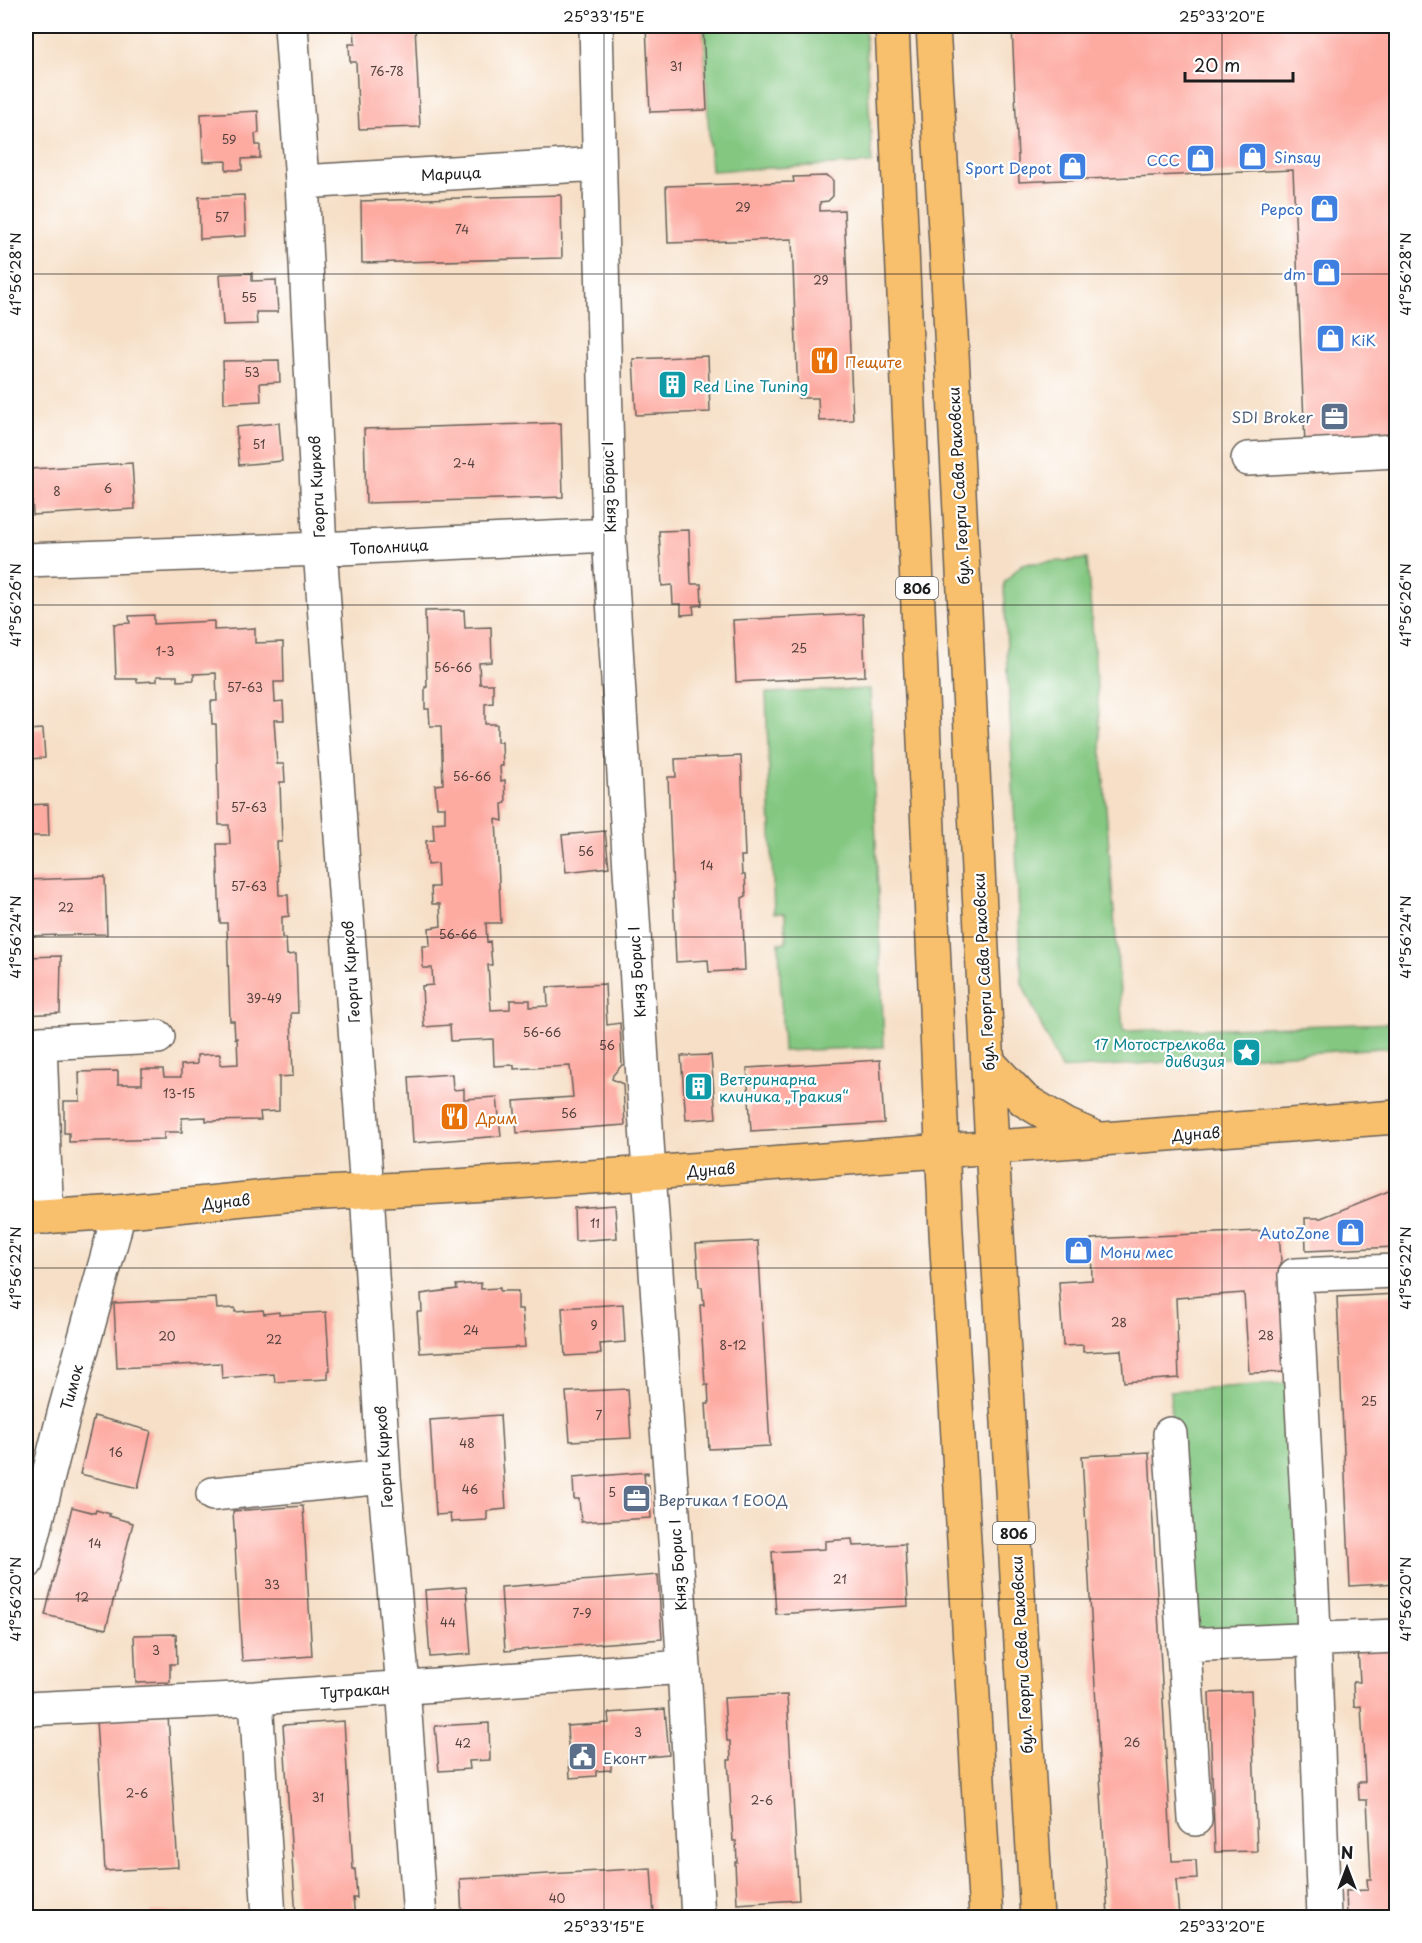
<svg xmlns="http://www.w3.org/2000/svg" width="1422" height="1943" font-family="'Playpen Sans',sans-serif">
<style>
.green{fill:#83c781;stroke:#50724e;stroke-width:1.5}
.building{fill:#fdaaa1}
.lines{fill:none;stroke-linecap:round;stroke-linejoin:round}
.minor-casing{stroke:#686058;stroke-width:36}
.major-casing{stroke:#686058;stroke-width:36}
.minor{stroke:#fff;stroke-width:33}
.major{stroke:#f8bf6c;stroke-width:33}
.ticks{fill:none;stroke:#1c1c1c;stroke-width:1.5;stroke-opacity:0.45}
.labels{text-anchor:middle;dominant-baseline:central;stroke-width:4.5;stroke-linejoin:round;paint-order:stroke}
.number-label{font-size:12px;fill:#54403d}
.shield{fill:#fff;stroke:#606060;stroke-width:1.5}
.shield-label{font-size:14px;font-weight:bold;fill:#1c1c1c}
.shop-label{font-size:15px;fill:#366cbe;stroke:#fff;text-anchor:end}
.street-label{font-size:15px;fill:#1c1c1c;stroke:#fff}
.food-label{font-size:15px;fill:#c56008;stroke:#fff;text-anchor:start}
.culture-label{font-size:15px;fill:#0d838f;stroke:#fff;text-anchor:start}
.service-label{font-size:15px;fill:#4e5e75;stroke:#fff;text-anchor:start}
.neatline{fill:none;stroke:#1c1c1c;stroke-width:2}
.ticks-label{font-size:15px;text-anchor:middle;fill:#1c1c1c}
</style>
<rect width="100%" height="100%" fill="#fff"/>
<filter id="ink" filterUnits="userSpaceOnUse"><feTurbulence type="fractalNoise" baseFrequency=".0167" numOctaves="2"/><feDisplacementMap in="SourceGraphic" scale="12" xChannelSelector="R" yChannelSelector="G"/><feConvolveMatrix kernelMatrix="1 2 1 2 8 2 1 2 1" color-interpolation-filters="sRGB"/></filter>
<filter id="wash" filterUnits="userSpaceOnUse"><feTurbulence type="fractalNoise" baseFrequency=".008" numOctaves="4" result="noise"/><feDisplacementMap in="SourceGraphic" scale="24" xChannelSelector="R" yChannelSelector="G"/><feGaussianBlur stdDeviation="1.35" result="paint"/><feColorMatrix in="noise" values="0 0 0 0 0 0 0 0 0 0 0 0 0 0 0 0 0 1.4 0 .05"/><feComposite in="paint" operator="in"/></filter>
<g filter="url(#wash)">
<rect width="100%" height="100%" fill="#f6dfc6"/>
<!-- green -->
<path class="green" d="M703 26H865L872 163 711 171Z
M1087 559 1123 1031 1396 1023V1047L1061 1069 1022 983 1004 583 1022 564Z
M870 689 884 1047 783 1051 779 943 786 942 785 913H774L766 693Z
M1301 1382 1313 1640 1183 1645 1170 1391Z"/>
<g id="blocks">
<!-- building -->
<path class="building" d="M354 26H415L420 127 359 129 356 62H350L349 44H355Z
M498 26H520V27L498 29Z
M646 26H703L707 110 650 112Z
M1012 26H1396V440L1305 444 1293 170 1019 182Z
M258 111 259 133 255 134 256 145H260V158L242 159V170H226V161L203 162 201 114Z
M827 176 833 180V196L828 201 820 202V211L844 210 853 420 819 421 818 398H798L792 239 668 243 666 186 794 182 793 177Z
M244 195 246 236 200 239 199 197Z
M561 195 562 258 362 263 361 201Z
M252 273V281L276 280 278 312H256L257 324 223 325 220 274Z
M708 356 710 412 636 415 633 359Z
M279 360 280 382 260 383 261 401 224 403 223 361Z
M279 423 282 461 239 465 236 427Z
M561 423 563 497 366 503 364 429Z
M132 463 135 509 33 515 30 469Z
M689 530 691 584H701L702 605 693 606 694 614 681 615V604H673L672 585 662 586 659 531Z
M464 610 465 628 491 627 492 662 479 663 480 684H493V703L485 704V724H497V742H502L503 766H500L501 781 505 780 506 803 502 804 503 821 496 819 501 923H486L487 942 490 941 492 965H488L491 1010 510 1009V1000H530V1007L548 1006 547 987 605 984 607 1025 620 1023 622 1065 613 1075 612 1079 623 1084 625 1125 517 1133 514 1101 573 1097 570 1066 514 1069V1065L494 1066 493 1039 451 1041 450 1025 424 1027 422 986 433 985 432 968H423L422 946H430L429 928 441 926 440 904H432L431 887H438L437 864 427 865 426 841 434 840 433 823 445 822V807H437L435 785 443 784 441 726H430L429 709H425V687H427L425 611Z
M863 614 865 676 736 682 733 620Z
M154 615V624L214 621V630L255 628V643L283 642 284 682H274L275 702 283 701 284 720H274L277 764H284L285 782H280L282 842H277L279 895H288L289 916 282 917V938H286L287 955 296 954 298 1013H291L293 1076 279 1077V1111L260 1112 261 1120 206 1121V1117L182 1118V1132H164V1139L69 1142V1133H64V1101H80L79 1072 118 1071V1084H142V1069H163L164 1077H181V1065L197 1064V1055L220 1054V1065L238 1064 237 1038 235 1039 234 1021H230L227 923H220L217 844H230L229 825H219L216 724H212L211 701H217L216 673 194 674V680L177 681V676H157V681L137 682V679H116L114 624 130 623 129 616Z
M43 729 45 758 26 759V730Z
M741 756 745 856H741L742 875H745L746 896 742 898 745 970 709 972 708 960 676 962 668 777H676L675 759Z
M48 804 49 836H28V846H26V805Z
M605 831 609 867 566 872 562 835Z
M105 877 107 934 26 936V880Z
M61 956 60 1013 26 1015V957Z
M711 1055 716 1118 686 1120 681 1056Z
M880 1060 884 1123 751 1131 747 1068Z
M452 1074 453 1090 464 1089V1099L497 1097 501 1136 413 1143 409 1077Z
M1396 1188V1247L1306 1251 1305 1218H1321Z
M615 1205 617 1238 575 1241 574 1208Z
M1279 1230 1288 1372 1249 1373 1244 1293 1176 1298 1179 1378 1124 1382 1121 1350 1083 1352V1345L1063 1346 1059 1282 1092 1280 1091 1239Z
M758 1241 770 1446 709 1449 706 1404H709L708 1385H705L700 1305H704L702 1287H699L696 1244Z
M481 1283V1289L500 1288V1291H518V1309H522L525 1347 420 1353 417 1312H422L421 1294 457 1289 456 1285Z
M1396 1294V1583L1350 1586 1337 1297Z
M216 1298 217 1309 235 1308V1312L263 1310 264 1314 279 1312V1315L326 1312 330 1370 328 1371V1379L275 1382 274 1374 222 1378 221 1363 117 1368 114 1303Z
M623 1304 625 1342 600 1344 601 1354 565 1356 562 1308Z
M628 1389 631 1438 570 1441 566 1392Z
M500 1415 506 1509 487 1511V1520L451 1522 450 1514 436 1515 430 1420Z
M94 1416 151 1431 138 1488 80 1474Z
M1149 1452 1172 1861 1196 1860 1197 1879 1176 1880 1179 1917H1108L1082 1456Z
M648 1472V1474H644L645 1484 649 1486 651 1518 581 1522 579 1499H574L573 1478Z
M303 1506 312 1656 242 1661 233 1511Z
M72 1507 95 1513 96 1510 110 1514 109 1516 133 1523 106 1629 45 1615Z
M852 1539 853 1546 905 1544 908 1606 776 1614 772 1552 825 1549V1541Z
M658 1575 662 1639 505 1651 501 1587Z
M466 1587 471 1654 430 1657 425 1590Z
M176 1634 177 1664H170V1682L136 1683 134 1635Z
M1396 1647V1917H1347L1346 1891 1368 1890 1367 1879H1371L1367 1800H1359L1358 1782H1365L1361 1706 1354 1707 1353 1682H1360L1358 1650Z
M1251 1691 1257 1851 1215 1852 1209 1693Z
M787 1695 799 1900 737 1904 735 1862H737L736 1841H733L728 1760H731L730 1741H727L724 1698Z
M665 1709 669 1755 611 1760V1770L596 1771V1776L570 1778 567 1726 609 1723 608 1713Z
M168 1716 178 1867 105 1871 96 1720Z
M344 1721 353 1869H355L357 1898H353L355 1917H296L283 1725Z
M489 1723 490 1760 469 1761 470 1769 439 1771 435 1726Z
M651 1868 654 1916 462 1917 460 1879Z
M150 1912 203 1913V1917H150Z"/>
</g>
</g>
<g filter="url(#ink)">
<use href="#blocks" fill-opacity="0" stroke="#686058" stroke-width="1.5"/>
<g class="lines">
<defs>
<path id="minor" d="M291 26 302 182 320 549 367 1191 384 1477 403 1687 420 1918
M596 26 609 535 649 1173 684 1667 698 1918
M302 182 599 164
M1248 459 1396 451
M26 560 320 549 609 535
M26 1153H44L47 1217
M44 1153 40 1043 158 1037
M1170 1434 1195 1819
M213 1494 384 1477
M26 1563 65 1410 114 1232 118 1212
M1183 1645 1396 1636
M256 1698 269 1918
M26 1709 256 1698 684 1667
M1324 1918 1313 1609 1295 1275 1396 1271"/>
<path id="major" d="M892 26 946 1232 986 1918
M933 26 950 313 992 1148 1037 1918
M988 1062 1024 1100 1066 1125 1096 1138
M26 1218 118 1212 285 1195 440 1187 649 1173 1396 1117"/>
</defs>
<!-- minor casing -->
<use href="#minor" class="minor-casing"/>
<!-- major casing -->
<use href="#major" class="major-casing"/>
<!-- minor -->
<use href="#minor" class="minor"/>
<!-- major -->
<use href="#major" class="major"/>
</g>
</g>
<!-- ticks -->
<path class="ticks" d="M604 26V1918M1222 26V1918M26 274H1396M26 605H1396M26 937H1396M26 1268H1396M26 1599H1396"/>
<!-- icons -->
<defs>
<symbol id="shop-square" viewBox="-11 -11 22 22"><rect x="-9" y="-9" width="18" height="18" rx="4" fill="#3f7fe0" stroke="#fff"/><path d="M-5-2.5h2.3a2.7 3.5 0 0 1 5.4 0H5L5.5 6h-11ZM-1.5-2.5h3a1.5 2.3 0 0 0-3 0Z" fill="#fff"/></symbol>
<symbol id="restaurant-square" viewBox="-11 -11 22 22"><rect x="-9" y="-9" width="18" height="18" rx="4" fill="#e8710a" stroke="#fff"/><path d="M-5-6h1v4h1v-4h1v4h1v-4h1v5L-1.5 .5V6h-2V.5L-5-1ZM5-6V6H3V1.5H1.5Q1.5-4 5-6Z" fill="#fff"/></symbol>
<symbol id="building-square" viewBox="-11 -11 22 22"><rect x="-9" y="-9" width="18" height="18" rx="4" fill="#0f9aa8" stroke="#fff"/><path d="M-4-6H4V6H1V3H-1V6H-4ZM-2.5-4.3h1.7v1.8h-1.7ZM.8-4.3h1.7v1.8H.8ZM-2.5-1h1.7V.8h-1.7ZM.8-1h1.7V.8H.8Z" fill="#fff"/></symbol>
<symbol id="office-square" viewBox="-11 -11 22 22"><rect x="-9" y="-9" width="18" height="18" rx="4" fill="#5c6f8a" stroke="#fff"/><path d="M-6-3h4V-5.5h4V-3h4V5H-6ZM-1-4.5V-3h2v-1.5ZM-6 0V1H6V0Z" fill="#fff"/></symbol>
<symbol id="sight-square" viewBox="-11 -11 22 22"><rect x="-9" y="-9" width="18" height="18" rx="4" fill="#0f9aa8" stroke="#fff"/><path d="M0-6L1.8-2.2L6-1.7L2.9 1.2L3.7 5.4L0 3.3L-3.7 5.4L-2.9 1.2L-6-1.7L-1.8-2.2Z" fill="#fff"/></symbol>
<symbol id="civic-square" viewBox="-11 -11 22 22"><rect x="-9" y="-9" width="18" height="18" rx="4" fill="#5c6f8a" stroke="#fff"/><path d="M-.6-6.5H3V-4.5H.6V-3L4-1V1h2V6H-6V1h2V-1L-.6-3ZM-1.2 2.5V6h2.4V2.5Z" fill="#fff"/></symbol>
</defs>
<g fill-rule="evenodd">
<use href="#shop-square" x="1236" y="140" width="33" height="33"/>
<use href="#shop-square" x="1184" y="142" width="33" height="33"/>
<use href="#shop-square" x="1056" y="150" width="33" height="33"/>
<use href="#shop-square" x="1308" y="192" width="33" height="33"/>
<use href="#shop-square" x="1310" y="256" width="33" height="33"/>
<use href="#shop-square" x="1314" y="322" width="33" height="33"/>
<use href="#restaurant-square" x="808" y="344" width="33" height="33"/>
<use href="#building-square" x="656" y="368" width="33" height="33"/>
<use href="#office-square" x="1318" y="400" width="33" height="33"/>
<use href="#sight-square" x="1230" y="1036" width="33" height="33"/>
<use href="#building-square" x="682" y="1070" width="33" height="33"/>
<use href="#restaurant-square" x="438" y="1100" width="33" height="33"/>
<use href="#shop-square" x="1334" y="1216" width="33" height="33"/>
<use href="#shop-square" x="1062" y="1234" width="33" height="33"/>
<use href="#office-square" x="620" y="1482" width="33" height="33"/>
<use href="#civic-square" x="566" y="1740" width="33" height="33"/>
</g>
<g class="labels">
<!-- number labels -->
<g class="number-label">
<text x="676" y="66">31</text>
<text x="387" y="71">76-78</text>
<text x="229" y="139">59</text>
<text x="743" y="207">29</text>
<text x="222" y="217">57</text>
<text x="462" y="229">74</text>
<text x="821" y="280">29</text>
<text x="249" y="297">55</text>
<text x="252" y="372">53</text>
<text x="259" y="444">51</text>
<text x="464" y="463">2-4</text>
<text x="108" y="488">6</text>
<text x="57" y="491">8</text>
<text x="799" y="648">25</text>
<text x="165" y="651">1-3</text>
<text x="453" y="667">56-66</text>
<text x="245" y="687">57-63</text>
<text x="472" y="776">56-66</text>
<text x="249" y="807">57-63</text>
<text x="586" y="851">56</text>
<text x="707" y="865">14</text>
<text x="249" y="886">57-63</text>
<text x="66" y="907">22</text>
<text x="458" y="934">56-66</text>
<text x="264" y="998">39-49</text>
<text x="542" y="1032">56-66</text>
<text x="607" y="1045">56</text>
<text x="179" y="1093">13-15</text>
<text x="569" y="1113">56</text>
<text x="595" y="1223">11</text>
<text x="1119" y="1322">28</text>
<text x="594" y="1325">9</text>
<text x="471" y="1330">24</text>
<text x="1266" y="1335">28</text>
<text x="167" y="1336">20</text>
<text x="274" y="1339">22</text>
<text x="733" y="1345">8-12</text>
<text x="1369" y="1401">25</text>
<text x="599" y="1415">7</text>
<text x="467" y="1443">48</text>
<text x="116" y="1452">16</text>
<text x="470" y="1489">46</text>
<text x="612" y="1492">5</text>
<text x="95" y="1543">14</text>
<text x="840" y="1579">21</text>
<text x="272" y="1584">33</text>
<text x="82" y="1597">12</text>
<text x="582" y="1613">7-9</text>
<text x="448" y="1622">44</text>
<text x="156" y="1650">3</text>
<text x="638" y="1732">3</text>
<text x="1132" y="1742">26</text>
<text x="463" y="1743">42</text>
<text x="137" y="1793">2-6</text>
<text x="318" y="1797">31</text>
<text x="762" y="1800">2-6</text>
<text x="557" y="1898">40</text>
</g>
<!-- shield labels -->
<g class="shield">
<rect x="896" y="577" width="42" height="22" rx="4.5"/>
<rect x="993" y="1522" width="42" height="22" rx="4.5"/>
</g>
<g class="shield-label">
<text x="917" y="588">806</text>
<text x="1014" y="1533">806</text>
</g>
<!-- shop labels -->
<g class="shop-label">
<text x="1274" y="156" text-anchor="start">Sinsay</text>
<text x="1180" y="159">CCC</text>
<text x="1052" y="167">Sport Depot</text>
<text x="1303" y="208">Pepco</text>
<text x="1306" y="273">dm</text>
<text x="1351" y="339" text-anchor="start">KiK</text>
<text x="1330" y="1232">AutoZone</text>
<text x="1100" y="1251" text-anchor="start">Мони мес</text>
</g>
<!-- street labels -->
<g class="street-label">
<text transform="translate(451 173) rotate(-3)">Марица</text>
<text transform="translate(958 486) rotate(-93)">бул. Георги Сава Раковски</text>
<text transform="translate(316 487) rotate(-93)">Георги Кирков</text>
<text transform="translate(608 487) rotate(-92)">Княз Борис I</text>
<text transform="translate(389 546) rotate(-3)">Тополница</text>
<text transform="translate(350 972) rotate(-94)">Георги Кирков</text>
<text transform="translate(636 972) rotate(-94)">Княз Борис I</text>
<text transform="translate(983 972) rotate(-93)">бул. Георги Сава Раковски</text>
<text transform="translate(1196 1133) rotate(-4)">Дунав</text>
<text transform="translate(711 1169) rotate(-4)">Дунав</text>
<text transform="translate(226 1201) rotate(-6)">Дунав</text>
<text transform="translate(71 1387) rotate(-75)">Тимок</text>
<text transform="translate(383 1457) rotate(-94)">Георги Кирков</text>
<text transform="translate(677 1565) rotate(-94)">Княз Борис I</text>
<text transform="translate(1021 1655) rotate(-93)">бул. Георги Сава Раковски</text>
<text transform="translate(355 1690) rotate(-4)">Тутракан</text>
</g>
<!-- food labels -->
<g class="food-label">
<text x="845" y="361">Пещите</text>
<text x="476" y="1117">Дрим</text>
</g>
<!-- culture labels -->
<g class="culture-label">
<text x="693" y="385">Red Line Tuning</text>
<text x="1225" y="1043" text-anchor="end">17 Мотострелкова<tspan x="1225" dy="17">дивизия</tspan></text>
<text x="719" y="1078">Ветеринарна<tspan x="719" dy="17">клиника „Тракия“</tspan></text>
</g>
<!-- service labels -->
<g class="service-label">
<text x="1313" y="416" text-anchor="end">SDI Broker</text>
<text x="658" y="1499">Вертикал 1 ЕООД</text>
<text x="603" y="1757">Еконт</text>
</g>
</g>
<!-- margin -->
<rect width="1422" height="1943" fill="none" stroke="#fff" stroke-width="66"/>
<!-- north arrow -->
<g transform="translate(1347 1868)" stroke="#ffffff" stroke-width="4.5" paint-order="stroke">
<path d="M0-4.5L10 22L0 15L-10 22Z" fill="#1c1c1c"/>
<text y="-9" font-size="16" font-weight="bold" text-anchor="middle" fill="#1c1c1c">N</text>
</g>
<!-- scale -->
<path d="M1185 72v9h108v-9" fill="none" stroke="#1c1c1c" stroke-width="3"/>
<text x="1194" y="72" font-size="18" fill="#1c1c1c" stroke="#ffffff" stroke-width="4.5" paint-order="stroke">20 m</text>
<rect x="33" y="33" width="1356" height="1877" class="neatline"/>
<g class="ticks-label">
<text x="604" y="22">25°33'15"E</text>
<text x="1222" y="22">25°33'20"E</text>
<text transform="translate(16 274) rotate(-90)" y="5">41°56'28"N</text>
<text transform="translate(1406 274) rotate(-90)" y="5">41°56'28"N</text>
<text transform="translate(16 605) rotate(-90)" y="5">41°56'26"N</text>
<text transform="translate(1406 605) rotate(-90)" y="5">41°56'26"N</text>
<text transform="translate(16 937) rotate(-90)" y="5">41°56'24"N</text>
<text transform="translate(1406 937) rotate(-90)" y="5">41°56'24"N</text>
<text transform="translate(16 1268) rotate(-90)" y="5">41°56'22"N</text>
<text transform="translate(1406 1268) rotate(-90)" y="5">41°56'22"N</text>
<text transform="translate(16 1599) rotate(-90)" y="5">41°56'20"N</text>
<text transform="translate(1406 1599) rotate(-90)" y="5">41°56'20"N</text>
<text x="604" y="1932">25°33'15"E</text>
<text x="1222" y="1932">25°33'20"E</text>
</g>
</svg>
